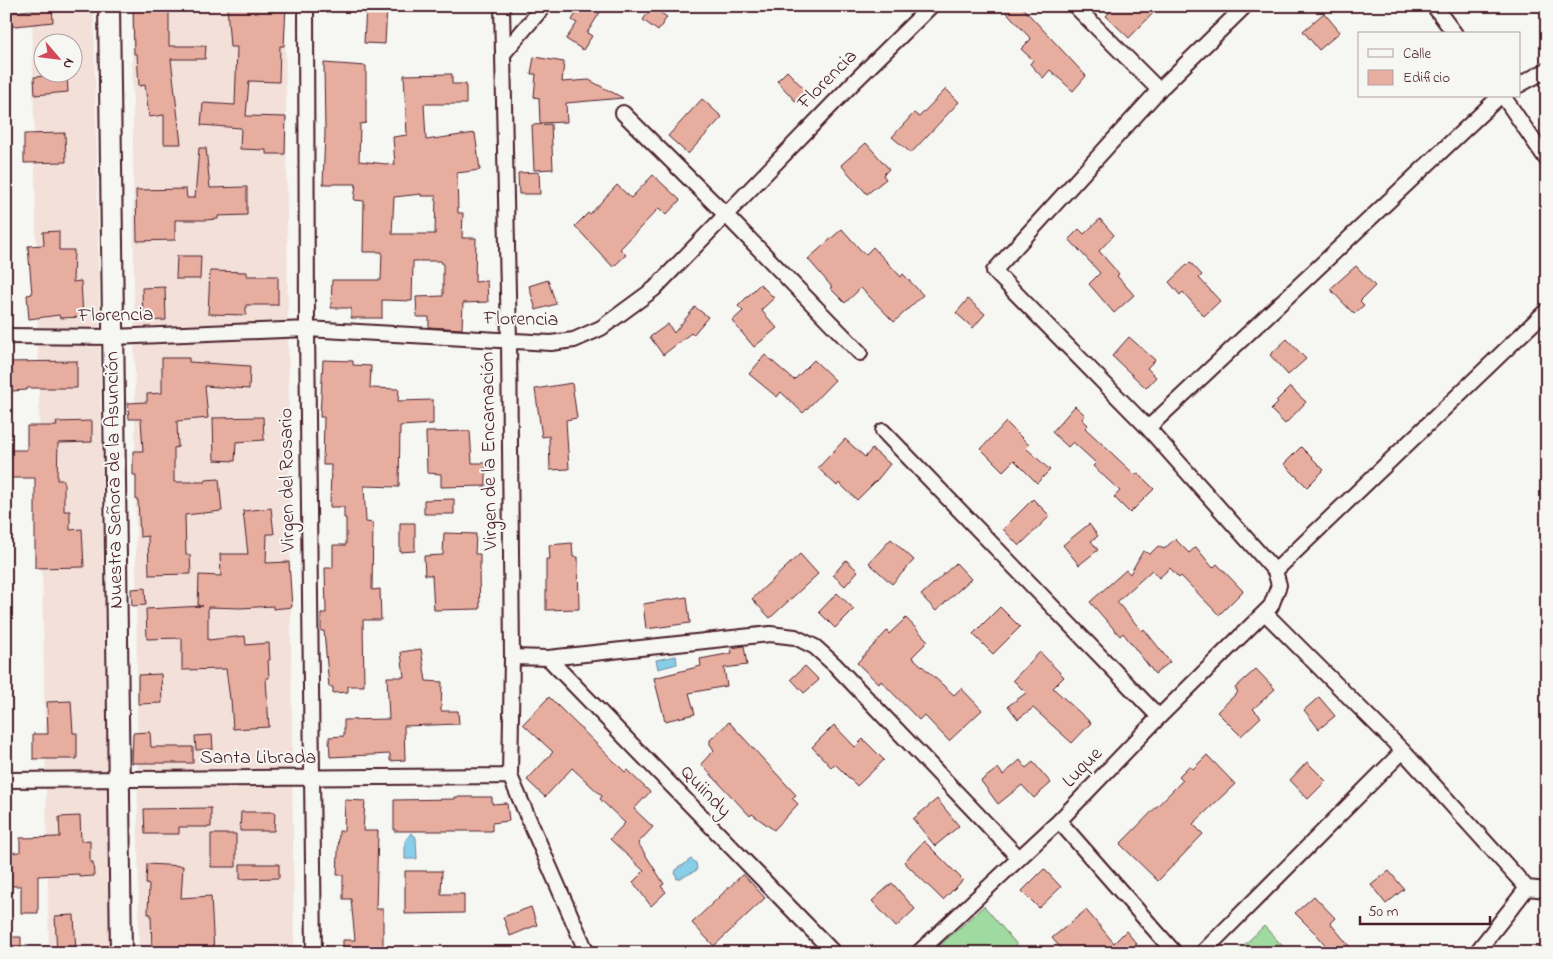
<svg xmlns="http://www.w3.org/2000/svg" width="1553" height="959" font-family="'Indie Flower',sans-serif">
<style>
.built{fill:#f2e0d9;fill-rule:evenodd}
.green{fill:#9fdaa0;stroke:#747c66}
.water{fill:#88cee9;stroke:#6f889d}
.building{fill:#e7aea0;stroke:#4a1f2b;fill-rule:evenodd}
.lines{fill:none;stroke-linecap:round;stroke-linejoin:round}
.street-casing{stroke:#4a1f2b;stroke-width:18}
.secondary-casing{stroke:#4a1f2b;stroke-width:24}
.street{stroke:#f6f6f2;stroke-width:14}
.secondary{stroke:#f6f6f2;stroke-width:20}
.labels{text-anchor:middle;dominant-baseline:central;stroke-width:4;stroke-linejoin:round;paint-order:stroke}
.street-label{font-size:20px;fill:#4a1f2b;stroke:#f6f6f2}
</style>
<rect width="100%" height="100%" fill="#f6f6f2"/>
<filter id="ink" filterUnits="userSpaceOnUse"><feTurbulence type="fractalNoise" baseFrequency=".02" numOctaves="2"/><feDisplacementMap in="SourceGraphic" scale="10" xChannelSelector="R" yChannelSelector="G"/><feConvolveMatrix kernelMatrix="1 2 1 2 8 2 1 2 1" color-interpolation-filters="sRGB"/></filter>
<g filter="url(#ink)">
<!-- built -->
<path class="built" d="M32 6H94L110 953H49ZM42 42H72V72H42Z
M132 6H285L294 953H139Z"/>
<!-- green -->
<path class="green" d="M984 906 1024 953H931Z
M1264 926 1289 953H1236Z"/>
<!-- water -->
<path class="water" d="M676 656 677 664 658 669 656 660Z
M411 833 415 836 416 838 417 859H405V841Z
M691 859 696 863 697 870 679 879H677L675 872 679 866H682Z"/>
<!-- building -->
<path class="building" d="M133 6H169V46H206L205 59H171L181 144H164V115L149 117 145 85 139 86 137 54H134Z
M227 6H286L284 46H280L279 82 249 81 246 116 286 117 285 154H266V150L240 149 241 128 201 125 203 103 235 105 237 47H230Z
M366 6H387L385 44 364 43Z
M581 6H604L587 33 592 36 583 50 566 39 577 23 572 20Z
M1001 6H1021L1086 76 1073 91 1050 70 1043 78 1030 64 1033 60 1021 49 1031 39Z
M1116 6H1160L1129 38 1106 16Z
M52 7 53 22 6 27V13Z
M652 7 667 17 658 31 643 20Z
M1324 13 1340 32 1319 50 1303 31Z
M534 57 564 62 562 82 589 80 623 98 566 103 567 122 540 123 539 98 534 97 536 74H531Z
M324 63 366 66V123L360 124 359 161 395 165 393 137 407 135 404 75 452 74V84H466V104H424L426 140 475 133 480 170 457 173 458 213H463L462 238H476L475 282 487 281 488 302 463 303 462 329 429 327V317H417L416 297 443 296V263H441V261H413L412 301 382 300V318H351V308H331L332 280H381L382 252H363L364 201 354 200 356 184H323L325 133ZM421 194V196H436L435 234H392L394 197Z
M787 71 808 93 797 103 777 81Z
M67 74 68 92 35 95 34 77Z
M946 89 959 102 911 153 892 137 914 113 919 117Z
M702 99 722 117 688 154 668 136Z
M551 124 553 169 534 170 532 125Z
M65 133 66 162 24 163V134Z
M866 143 889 169 883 175 886 179 867 194 841 165Z
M199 148H206L210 188 247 187V215L218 216V219L205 220H175V240L137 241 136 190 186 189 187 198H195Z
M539 172 540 194H519L518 173Z
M653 175 680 200 666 215 659 208 620 249 626 255 613 267 575 226 588 213 590 214 617 185 631 198Z
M1100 219 1114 235 1099 251 1119 274 1117 276 1134 295 1114 313 1089 284 1100 273 1069 239 1079 229 1084 234Z
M842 229 865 255 873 247 901 277 903 274 923 295 894 322 861 288 845 303 830 288 832 287 808 259Z
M59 231V250H74L73 282 81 281 83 317 60 318 59 315 29 319 27 295 32 294 28 246 44 245 43 232Z
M177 256H201L200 279H176Z
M1190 262 1202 275 1199 278 1220 301 1204 316 1183 292 1180 295 1169 282Z
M1356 266 1375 286 1360 301 1364 305 1354 314 1330 289Z
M210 271 247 272V276H278V305H246V315L208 314Z
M548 280 556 304 536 310 529 286Z
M760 284 774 298 761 310 777 328 754 347 732 321 743 311 738 306Z
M165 287 166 320 143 321 142 288Z
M968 299 985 314 973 328 956 313Z
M695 307 708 317 693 335 691 333 663 355 650 337 668 324 674 333Z
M1129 337 1155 360 1147 368 1156 377 1146 388 1112 356Z
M1287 339 1306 359 1288 375 1270 355Z
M765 355 794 380 814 360 835 380 803 413 781 392 777 397 749 374Z
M162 358H189V362L250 366 249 389 205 386 208 418 177 421 178 447 174 448V482H205V480L219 479 222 511 185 515 186 555H190L191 574 149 575 148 536 140 537 138 500H136V475H133V451H143L141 419H129L128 403 147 402V394L162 393Z
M323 360 353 361V365L371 366 370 388 399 389 398 401 433 400V424L400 426 399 487 364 486 366 522 373 523 372 590 380 589 381 620H363L364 686H348V692L333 693V687H329L324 631H321V613H326L325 568H333V545H346V518H344V507H330L331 465H323L324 417H320Z
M77 361V388H27V390L12 391V389L6 390V362Z
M572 383 577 418 566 420 569 469 550 470 549 436 542 437 535 389Z
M1290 387 1306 402 1285 424 1271 410 1278 403 1276 401Z
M1075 406 1085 415 1082 419 1088 425 1085 428 1135 475 1138 473 1154 489 1130 513 1114 497 1120 491 1093 466 1096 463 1073 442 1068 447 1052 432Z
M263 417 264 440 236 442 235 461 214 460 213 418Z
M92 421V442L58 443 57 480H64V511H70V530L82 529 84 567 35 568V478H10L11 450H27V426H57L56 422Z
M1006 422 1029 445 1026 448 1050 470 1037 483 1014 460 1003 471 981 449Z
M470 431 472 463H486V486L441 487V474L427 473 426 432Z
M845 439 865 457 872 449 890 464 878 479 857 500 839 483 837 486 818 468Z
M1301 447 1324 470 1307 487 1284 464Z
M454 499V514H424V500Z
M1033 499 1050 516 1019 546 1003 529Z
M271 508 274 534H267L266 563 289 562 292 607 273 609V606L241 608 208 607V640L245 636 246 645 269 643 270 660H268L269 678H266L269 727 233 729 231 699H230L226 669 182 670V638L147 639 146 609 203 606H198L199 575 221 576 220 554H248L243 511Z
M400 523H415V551L400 552Z
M1089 524 1098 536 1091 541 1098 550 1079 565 1063 545Z
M444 533 476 534 475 554H480V573L479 574 480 609 434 610 432 575H425L424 556 443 555Z
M891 539 914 560 892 584 869 563Z
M1175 539 1189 553 1196 547 1213 568 1217 564 1243 591 1219 615 1181 576 1179 578 1170 568 1159 578 1152 570 1128 592 1117 602 1142 631 1144 629 1170 662 1155 674 1123 633 1120 636 1090 602 1126 570 1130 574 1143 551 1150 554 1158 546 1164 549Z
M572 543 573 557H578L579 609 546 610V559H550L549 545Z
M800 554 818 574 770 618 752 599Z
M846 560 858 571 845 586 833 575Z
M956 563 971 579 936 611 921 595Z
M145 588 146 605 132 606 131 589Z
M837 593 854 609 835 628 819 612Z
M687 597 690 623 646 629 643 604Z
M1000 607 1020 627 993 654 973 634Z
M906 618 928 641 912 657 954 695 961 688 982 710 949 741 924 715 919 720 881 681 879 684 857 663 887 631 889 634Z
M744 646 747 665 724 668 727 686 689 693 695 714 665 721 654 678 701 666 700 659 732 653 731 648Z
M421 649 426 681 442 682 441 711H458L459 724 404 726 405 760 390 761V754L330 757 329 737 344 736V720L389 719 387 677H404L401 652Z
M1040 652 1064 677 1053 688 1091 723 1072 743 1033 708 1018 719 1008 706 1026 693 1013 680Z
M805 666 819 680 804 693 791 679Z
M1256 669 1275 689 1253 709 1261 717 1241 736 1217 712 1238 692 1235 688Z
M161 674 162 703 138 704V675Z
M549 697 625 772 627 770 650 792 634 809 653 827 638 843 664 884 661 886 666 892 651 906 633 882 644 871 610 839 625 823 600 799 602 796 572 768 545 797 527 780 553 752 523 724Z
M1319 697 1335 716 1319 729 1304 710Z
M71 701 73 733H77V759H33V734H48L47 702Z
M729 722 796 795 792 798 798 804 774 830 752 814 750 816 701 764 714 750 710 744V740Z
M834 725 855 747 863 739 884 760 857 786 835 764 831 767 812 747Z
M150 732 151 747H193V763H132L133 733Z
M212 735 213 749 196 750 195 736Z
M1207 755 1235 784 1193 824 1203 834 1158 881 1120 844 1183 780 1179 776 1189 766 1193 769Z
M1020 760 1026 768 1033 762 1051 783 1034 798 1022 785 998 804 981 781 998 768 1003 775Z
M1307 762 1326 781 1308 799 1290 780Z
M455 797H492V804L507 803 509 821 492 823V831H394V800L455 799Z
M937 799 959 826 935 846 913 819Z
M345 800 365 801 363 831H378L376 909H383V953H343V940H355L351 899H343V875H337L339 831H344Z
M211 808V827H179V834H145L144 809Z
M241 812H275L274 831H240Z
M80 816 81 841 90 840V862H93L94 876 79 877V874L38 876V913H21V886H6V853L20 852V838L60 837 59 817Z
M211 834H236V867H211Z
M924 841 963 880 943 900 904 862Z
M147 864 183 866 181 898 211 896 214 953H186V951L152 952 151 914H148L149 885 146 884Z
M240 864H279V878L240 879Z
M1044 869 1061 887 1039 908 1022 891Z
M405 871H442L441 894H464V913L405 914Z
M1389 871 1404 889 1386 904 1371 885Z
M743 874 765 898 714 946 692 923Z
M892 883 915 909 896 927 872 901Z
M1314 896 1335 918 1330 923 1355 953H1332L1317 935 1295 913Z
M531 907 537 925 510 936 503 917Z
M1086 910 1114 943 1126 931 1137 944 1128 953H1065L1052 938Z
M74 915 76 953H57L55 916Z
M6 937H21V953H6Z"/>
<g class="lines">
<defs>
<path id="street" d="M306 6 307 329 314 953
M502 6 509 341 512 657 510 776 587 953
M1075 6 1159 90
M1245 6 1159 90 994 271 1148 428 1275 571
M1434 6 1455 34
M503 54 544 6
M1519 85 1547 70
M1503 96 1547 160
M623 113 725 214 860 353
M6 336 113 337 307 329 551 343 574 340 601 328 654 289 853 83 931 6
M1148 428 1500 96
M883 431 1159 717
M1265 613 1403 751 1527 888 1547 890
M512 657 548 658 770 634 795 637 815 647 835 665 1019 858
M548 658 834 953
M6 780 510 776
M1059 821 1175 953
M918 953 1059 821 1159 717 1271 606 1279 585 1275 571 1547 310
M1202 953 1403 751
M1476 953 1527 888"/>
<path id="secondary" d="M109 6 121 953"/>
</defs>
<!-- street casing -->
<use href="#street" class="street-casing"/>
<!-- secondary casing -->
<use href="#secondary" class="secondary-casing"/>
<!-- street -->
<use href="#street" class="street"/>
<!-- secondary -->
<use href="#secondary" class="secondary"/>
</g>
</g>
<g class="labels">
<!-- street labels -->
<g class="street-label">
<text transform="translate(828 80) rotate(-45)">Florencia</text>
<text transform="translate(116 316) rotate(-1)">Florencia</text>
<text transform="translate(521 320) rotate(1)">Florencia</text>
<text transform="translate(490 451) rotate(-91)">Virgen de la Encarnación</text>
<text transform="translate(115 480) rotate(-91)">Nuestra Señora de la Asunción</text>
<text transform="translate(288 480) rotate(-91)">Virgen del Rosario</text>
<text x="258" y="758">Santa Librada</text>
<text transform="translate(1083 768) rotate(-46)">Luque</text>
<text transform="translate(705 792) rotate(46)">Quiindy</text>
</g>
</g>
<!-- margin -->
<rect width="1553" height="959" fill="none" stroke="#f6f6f2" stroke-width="25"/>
<rect x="12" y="12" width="1528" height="934" fill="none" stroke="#4a1f2b" stroke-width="2" filter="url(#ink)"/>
<!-- legend -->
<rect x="1358" y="32" width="162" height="65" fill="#f6f6f2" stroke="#b1a0a2"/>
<rect x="1368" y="49" width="25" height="8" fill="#f6f6f2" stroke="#b1a0a2"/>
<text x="1403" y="58" font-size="15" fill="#4a1f2b">Calle</text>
<rect x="1368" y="70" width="25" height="15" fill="#e7aea0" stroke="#b1a0a2"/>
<text x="1403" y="82" font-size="15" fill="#4a1f2b">Edificio</text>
<!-- north arrow -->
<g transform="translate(58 58) rotate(118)"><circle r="24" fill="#f6f6f2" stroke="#b1a0a2"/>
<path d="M0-4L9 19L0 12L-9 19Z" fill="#d1495b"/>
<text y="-8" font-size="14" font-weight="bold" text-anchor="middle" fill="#4a1f2b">N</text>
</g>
<!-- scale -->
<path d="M1360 916v8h130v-8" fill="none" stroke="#4a1f2b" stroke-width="2.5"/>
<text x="1368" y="916" font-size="15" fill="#4a1f2b" stroke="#f6f6f2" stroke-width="4" paint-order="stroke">50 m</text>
</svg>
